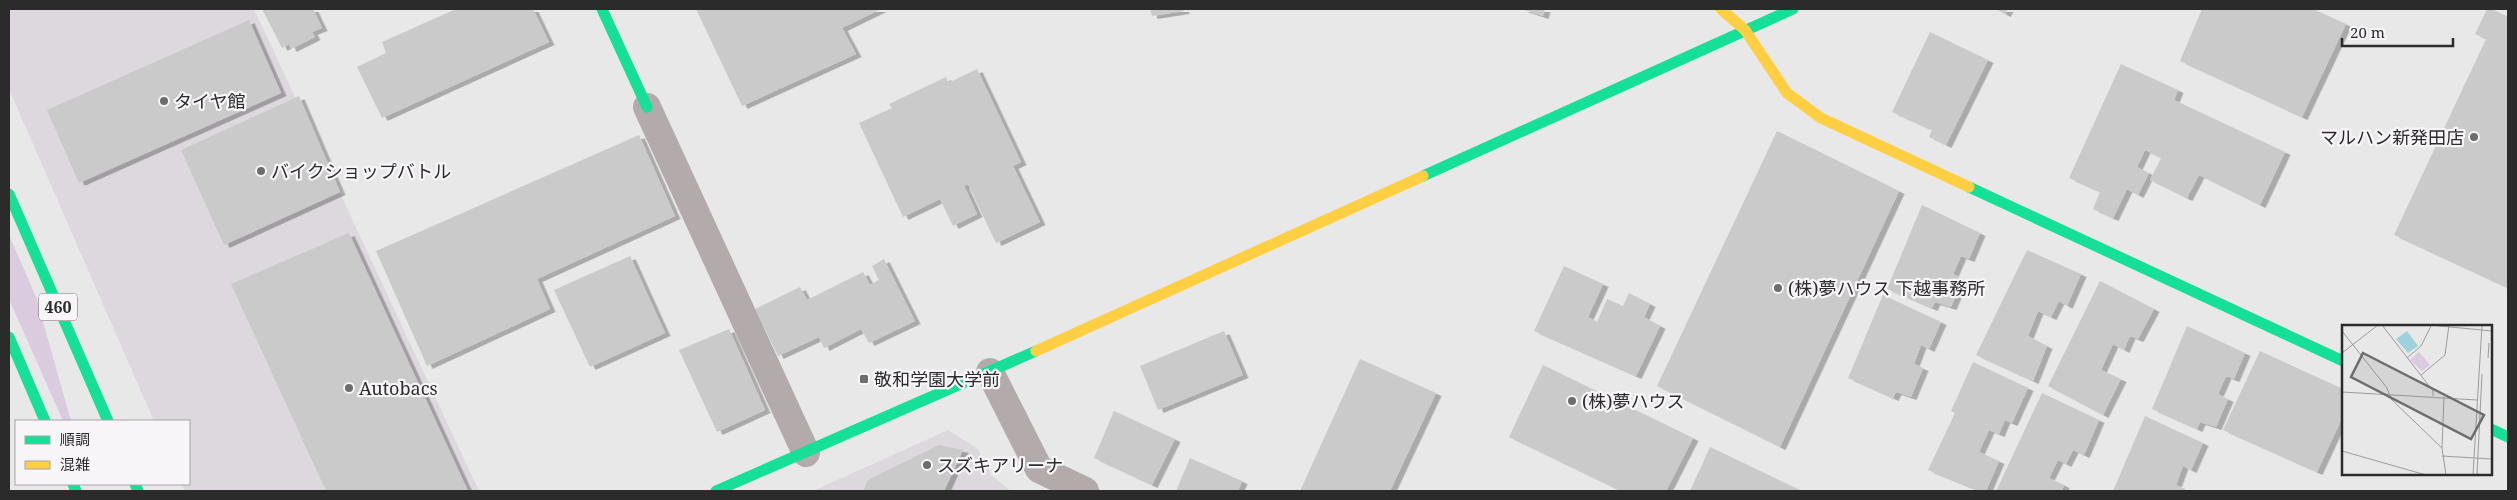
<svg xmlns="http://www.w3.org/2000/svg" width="2517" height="500" font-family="'Noto Serif','Noto Sans JP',serif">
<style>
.built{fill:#dcd8dd}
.green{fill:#dbcbdf}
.building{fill:#cbcaca;filter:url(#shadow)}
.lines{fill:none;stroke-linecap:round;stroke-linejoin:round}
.street{stroke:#b3aaab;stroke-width:28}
.fast{stroke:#16e098;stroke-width:11}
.slow{stroke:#ffcf43;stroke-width:11}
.poi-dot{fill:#6e6d6e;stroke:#f7f5f8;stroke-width:2}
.labels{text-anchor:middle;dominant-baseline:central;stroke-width:4.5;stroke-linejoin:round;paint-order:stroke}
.shield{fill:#f7f5f8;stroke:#696869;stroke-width:1}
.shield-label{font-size:16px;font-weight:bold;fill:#2c2b2c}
.poi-label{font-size:18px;fill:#2c2b2c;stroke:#f7f5f8;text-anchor:start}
.inset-road{fill:none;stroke:#9d9c9d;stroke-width:1}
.view{fill:#6e6d6e;fill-opacity:0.15;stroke:#6e6d6e;stroke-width:2.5}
.inset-edge{fill:none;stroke:#2c2b2c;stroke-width:2.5}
</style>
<defs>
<filter id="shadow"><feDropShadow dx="5.5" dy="3" stdDeviation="0" flood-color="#0004"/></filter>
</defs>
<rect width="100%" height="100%" fill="#e9e8e9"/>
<!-- built -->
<path class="built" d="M9 9H254L479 491H185L182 484H189V421H154L9 89Z
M948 430 978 449 991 475 1011 491H813Z"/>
<!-- green -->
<path class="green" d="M9 235 36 297 71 421H63L9 299Z"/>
<!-- building -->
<path class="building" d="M262 9H313L322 28 312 32 315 37 291 49 289 44 282 48Z
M456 9H533L549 42 382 118 357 67 386 53 382 42Z
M696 9H881L842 28 856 54 742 106Z
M1150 9H1184V11L1152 16Z
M1522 9H1545L1543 16Z
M1996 9H2008L2005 14Z
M2202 9H2313L2346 24 2302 117 2180 61Z
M2487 9H2492L2508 17V288L2394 235 2486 39 2475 34Z
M249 20 281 93 79 183 47 110Z
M1930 32 1988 60 1946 145 1929 137 1932 130 1892 112Z
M2121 64 2178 90 2174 100 2285 152 2260 205 2199 175 2187 198 2150 180 2161 158 2145 150 2137 167 2149 173 2138 195 2127 189 2113 218 2093 209 2100 192 2069 178Z
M977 69 1021 162 1013 166 1040 222 996 243 968 184 964 186 977 214 953 226 940 199 903 217 859 123 892 108 889 104 946 77 948 83Z
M299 96 340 192 224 245 181 150Z
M1777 131 1899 191 1780 447 1657 386Z
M639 135 675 216 537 279 550 309 427 366 376 251Z
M1922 205 1980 233 1969 259 1961 256 1953 274 1963 279 1951 307 1935 302 1932 308 1887 289Z
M349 233 468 491H326L231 284Z
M2027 250 2081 274 2067 306 2059 301 2051 317 2038 311 2028 336 2047 346 2033 381 1976 355Z
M630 256 665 333 590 367 554 290Z
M884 259 915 321 869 343 861 329 824 348 819 337 778 356 755 309 800 287 807 300 863 272 870 285 879 280 872 266Z
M1564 266 1603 284 1588 317 1597 322 1607 299 1623 306 1629 293 1650 304 1644 317 1660 326 1636 376 1534 331Z
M2100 281 2154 309 2138 339 2130 336 2124 350 2113 344 2101 370 2121 379 2103 415 2048 386Z
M1883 295 1941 322 1929 349 1921 345 1914 364 1923 368 1911 397 1896 392 1893 398 1848 378Z
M2187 326 2245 353 2234 379 2226 376 2218 394 2228 399 2216 427 2200 422 2197 429 2152 409Z
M729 329 765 410 717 432 679 350Z
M1224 331 1243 375 1158 410 1140 366Z
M2260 351 2343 389V416L2317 472 2223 430Z
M1360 359 1436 393 1390 491H1300Z
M1973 362 2028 388 2012 423 2005 420 1999 434 1989 430 1979 452 1999 461 1986 491H1980L1928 470 1955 413 1951 411Z
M1543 365 1693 438 1666 491H1621L1509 437Z
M2042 393 2099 420 2084 455 2073 450 2066 464 2058 460 2049 478 2064 485 2062 491H1996Z
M1114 411 1175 439 1152 485 1094 458Z
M2145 416 2203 443 2191 470 2183 466 2176 485 2185 489V491H2113Z
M939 445 963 450 944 491H863L868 480Z
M1710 447 1802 491H1690Z
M1190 458 1242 481 1238 491H1176Z"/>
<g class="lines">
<!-- street -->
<path class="street" d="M647 107 806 453
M990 372 1039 469 1085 491"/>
<!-- fast -->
<path class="fast" d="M602 9 647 107
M1423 176 1793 9
M1969 187 2343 361
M9 194 108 421
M9 337 45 421
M2491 429 2508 437
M73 484 76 491
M135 484 138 491
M716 491 1036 351"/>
<!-- slow -->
<path class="slow" d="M1721 9 1745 30 1787 93 1821 118 1969 187
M1036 351 1423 176"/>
</g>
<!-- markers -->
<g class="poi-dot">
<circle cx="164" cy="101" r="5"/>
<circle cx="2474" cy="137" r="5"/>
<circle cx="261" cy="171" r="5"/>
<circle cx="1778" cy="288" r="5"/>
<rect x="859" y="374" width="10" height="10" rx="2.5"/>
<circle cx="349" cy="388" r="5"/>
<circle cx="1572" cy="401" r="5"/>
<circle cx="927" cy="465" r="5"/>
</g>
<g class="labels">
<!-- shield labels -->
<rect class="shield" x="39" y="293.5" width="38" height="27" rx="4"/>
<g class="shield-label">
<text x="58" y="307">460</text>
</g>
<!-- poi labels -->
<g class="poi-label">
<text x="174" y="101">タイヤ館</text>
<text x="2464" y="137" text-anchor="end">マルハン新発田店</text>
<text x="271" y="171">バイクショップバトル</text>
<text x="1788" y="288">(株)夢ハウス 下越事務所</text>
<text x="874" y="379">敬和学園大学前</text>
<text x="359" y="388">Autobacs</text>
<text x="1582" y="401">(株)夢ハウス</text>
<text x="937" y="465">スズキアリーナ</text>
</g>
</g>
<!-- overview -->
<g transform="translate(2342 325)">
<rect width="150" height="150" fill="#e9e8e9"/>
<path d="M77 27 88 40 80 46 68 35Z" fill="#dbcbdf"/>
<path d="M65 6 76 21 66 28 54 14Z" fill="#9fd0dd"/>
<path class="inset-road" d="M40 0 91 66V71M88 0 150 6M0 6 45 63 49 74 100 123 104 150M0 28 36 0M65 33 79 21 89 1M146 33 147 18M79 50 103 30 107 0M0 67 135 75M100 123 102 72M0 126 84 150M100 131 150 134M131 150 140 0M135 150 140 49"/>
<path class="view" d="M21 28 142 90 129 114 9 52Z"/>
<rect width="150" height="150" class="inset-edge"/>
</g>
<!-- border -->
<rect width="2517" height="500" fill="none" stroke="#2c2b2c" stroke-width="20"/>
<!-- legend -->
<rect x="15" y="420" width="175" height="65" fill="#f7f5f8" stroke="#a6a4a6"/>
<rect x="25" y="436" width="25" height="8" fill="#16e098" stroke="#a6a4a6"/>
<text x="60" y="445" font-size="15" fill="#2c2b2c">順調</text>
<rect x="25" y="461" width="25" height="8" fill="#ffcf43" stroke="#a6a4a6"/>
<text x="60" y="470" font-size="15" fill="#2c2b2c">混雑</text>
<!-- scale -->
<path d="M2342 38v8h111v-8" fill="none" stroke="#2c2b2c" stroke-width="2.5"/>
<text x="2350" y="38" font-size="15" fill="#2c2b2c" stroke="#f7f5f8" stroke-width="4" paint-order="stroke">20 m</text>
</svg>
